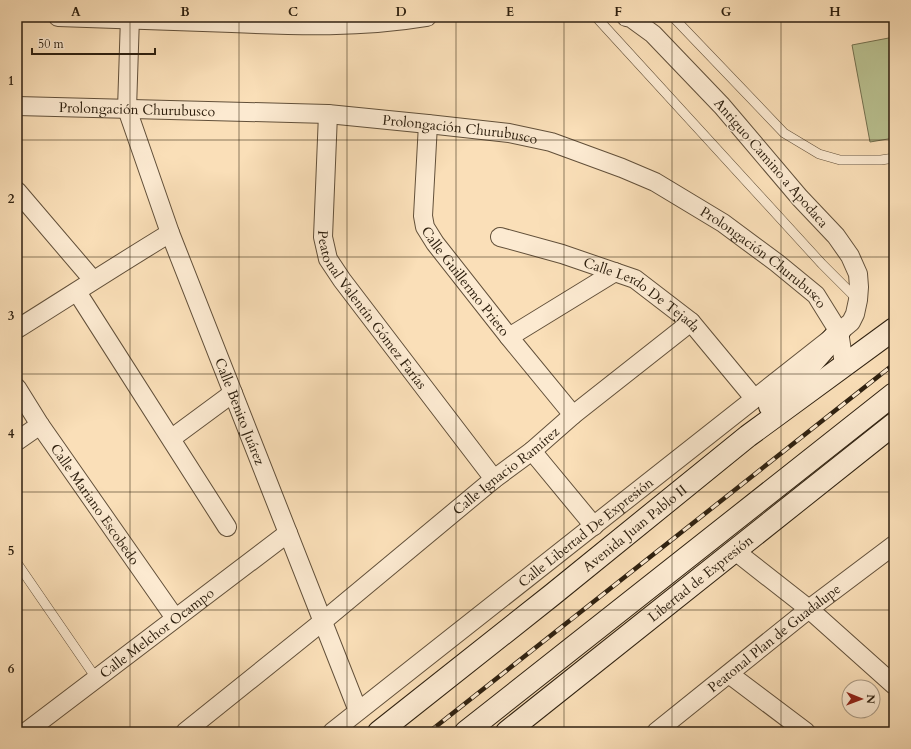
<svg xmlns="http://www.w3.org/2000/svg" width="911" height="749" font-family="Cardo,serif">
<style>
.green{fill:#bac292;stroke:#747251}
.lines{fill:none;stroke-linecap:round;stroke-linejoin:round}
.lane-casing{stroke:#62503a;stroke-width:10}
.street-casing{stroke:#62503a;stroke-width:20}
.secondary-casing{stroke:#2f2110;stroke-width:24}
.lane{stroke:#fcead1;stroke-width:9}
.street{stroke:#fcead1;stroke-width:18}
.secondary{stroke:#fcead1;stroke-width:22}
.rail-casing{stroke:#2f2110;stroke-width:4.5}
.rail{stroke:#fcead1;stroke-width:3;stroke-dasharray:9;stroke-linecap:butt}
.grid{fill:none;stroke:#2f2110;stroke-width:1;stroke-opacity:0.55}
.labels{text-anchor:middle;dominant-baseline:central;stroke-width:3;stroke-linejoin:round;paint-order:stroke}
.street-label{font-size:14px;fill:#2f2110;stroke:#fcead1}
.neatline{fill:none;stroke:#2f2110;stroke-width:1.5}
.grid-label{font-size:13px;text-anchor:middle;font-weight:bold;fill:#2f2110}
</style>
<rect width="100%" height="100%" fill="#fadfb8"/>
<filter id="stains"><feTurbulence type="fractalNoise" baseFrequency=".005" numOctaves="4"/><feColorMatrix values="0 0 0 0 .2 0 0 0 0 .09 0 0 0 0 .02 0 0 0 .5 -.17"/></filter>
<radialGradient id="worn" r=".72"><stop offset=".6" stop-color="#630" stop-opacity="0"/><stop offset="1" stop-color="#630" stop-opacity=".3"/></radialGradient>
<!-- green -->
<path class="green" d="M894 37V138L870 142 852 45Z"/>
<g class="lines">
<defs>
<path id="lane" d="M596 17 822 264 857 299
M673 17 784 133 819 154 840 160H881L894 158
M17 563 96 678"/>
<g id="street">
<path d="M58 17C116 19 174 21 232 23 297 26 362 28 427 17"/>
<path id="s1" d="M130 17 127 109 170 233 358 711"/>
<path id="s2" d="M17 106 328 114 428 124 509 133 551 142 622 168 655 182 723 223 777 263 816 295 839 332 844 364"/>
<path id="s3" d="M328 114 323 237 328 259 342 280 494 479"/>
<path id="s4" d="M428 124 423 216 425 227 435 243 509 337 573 415"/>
<path d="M17 191 93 280"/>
<path id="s5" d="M500 237 562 254 635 279 691 322 754 398"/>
<path d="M77 292 227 527"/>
<path d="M17 329C68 297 119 264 170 233"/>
<path d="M509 337 615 272"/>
<path id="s6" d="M17 388 40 425 175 618"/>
<path d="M172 438 233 393"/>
<path d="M17 441 40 425"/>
<path d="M532 451 594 526"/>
<path d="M735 551 809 609 894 685"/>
<path d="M729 674 806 732"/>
<path id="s7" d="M26 732 288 533"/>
<path id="s8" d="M185 732 322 622 494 479 532 451 573 415 691 322"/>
<path id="s9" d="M332 732 839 332 851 322 855 314 858 300 859 287 858 274 850 256 836 236 800 198 722 106 653 34 631 18 626 17"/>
<path id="s10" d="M656 732 809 609 894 545"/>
</g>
<g id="secondary">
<path d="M770 406 801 375 839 332"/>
<path id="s11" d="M379 732 552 595 748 436 894 329"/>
<path d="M466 732 894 394"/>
<path id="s12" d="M507 732 894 424"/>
</g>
</defs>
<!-- lane casing -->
<use href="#lane" class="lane-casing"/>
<!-- street casing -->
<use href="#street" class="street-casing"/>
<!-- secondary casing -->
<use href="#secondary" class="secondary-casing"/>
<!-- lane -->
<use href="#lane" class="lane"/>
<!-- street -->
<use href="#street" class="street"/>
<!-- secondary -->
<use href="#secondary" class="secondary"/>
<defs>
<path id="rail" d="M429 732 894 364"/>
</defs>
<!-- rail casing -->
<use href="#rail" class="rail-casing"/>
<!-- rail -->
<use href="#rail" class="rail"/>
</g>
<!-- grid -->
<path class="grid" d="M130 17V732M239 17V732M347 17V732M456 17V732M564 17V732M672 17V732M781 17V732M17 140H894M17 257H894M17 374H894M17 492H894M17 610H894"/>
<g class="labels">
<!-- street labels -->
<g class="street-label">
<text stroke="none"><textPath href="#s2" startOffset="120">Prolongación Churubusco</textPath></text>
<text stroke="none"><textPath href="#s2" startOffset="444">Prolongación Churubusco</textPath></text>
<text transform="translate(771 163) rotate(49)">Antiguo Camino a Apodaca</text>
<text stroke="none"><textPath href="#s2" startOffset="780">Prolongación Churubusco</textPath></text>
<text stroke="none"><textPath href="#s4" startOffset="171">Calle Guillermo Prieto</textPath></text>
<text stroke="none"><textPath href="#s5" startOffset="155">Calle Lerdo De Tejada</textPath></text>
<text stroke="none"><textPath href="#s3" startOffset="211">Peatonal Valentín Gómez Farías</textPath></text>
<text stroke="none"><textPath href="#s1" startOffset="415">Calle Benito Juárez</textPath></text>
<text stroke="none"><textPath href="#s8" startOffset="414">Calle Ignacio Ramírez</textPath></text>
<text stroke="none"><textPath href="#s6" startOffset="140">Calle Mariano Escobedo</textPath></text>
<text stroke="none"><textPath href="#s11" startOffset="327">Avenida Juan Pablo II</textPath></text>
<text stroke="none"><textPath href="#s9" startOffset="323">Calle Libertad De Expresión</textPath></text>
<text stroke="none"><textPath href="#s12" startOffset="247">Libertad de Expresión</textPath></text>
<text stroke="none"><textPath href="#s7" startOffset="164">Calle Melchor Ocampo</textPath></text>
<text stroke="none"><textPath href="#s10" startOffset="151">Peatonal Plan de Guadalupe</textPath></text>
</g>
</g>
<!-- margin -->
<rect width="911" height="749" fill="none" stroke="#fadfb8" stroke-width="44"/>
<!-- north arrow -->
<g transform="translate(861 699) rotate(91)"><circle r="19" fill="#fcead1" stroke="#aa9a84"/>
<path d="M0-3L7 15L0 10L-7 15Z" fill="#8f2418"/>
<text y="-6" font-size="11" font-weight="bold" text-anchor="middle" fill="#2f2110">N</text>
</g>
<!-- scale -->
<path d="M32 48v6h123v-6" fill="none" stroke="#2f2110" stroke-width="2"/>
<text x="38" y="48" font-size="12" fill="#2f2110" stroke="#fcead1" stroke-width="3" paint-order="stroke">50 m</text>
<rect x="22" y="22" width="867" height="705" class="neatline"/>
<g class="grid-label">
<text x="76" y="16">A</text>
<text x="185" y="16">B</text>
<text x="293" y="16">C</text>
<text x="401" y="16">D</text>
<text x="510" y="16">E</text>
<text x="618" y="16">F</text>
<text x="726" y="16">G</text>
<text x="835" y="16">H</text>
<text x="11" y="85">1</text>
<text x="11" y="203">2</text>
<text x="11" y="320">3</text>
<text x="11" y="438">4</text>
<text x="11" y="555">5</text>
<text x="11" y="673">6</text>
</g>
<rect width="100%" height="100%" filter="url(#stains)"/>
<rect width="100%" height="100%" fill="url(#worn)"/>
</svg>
